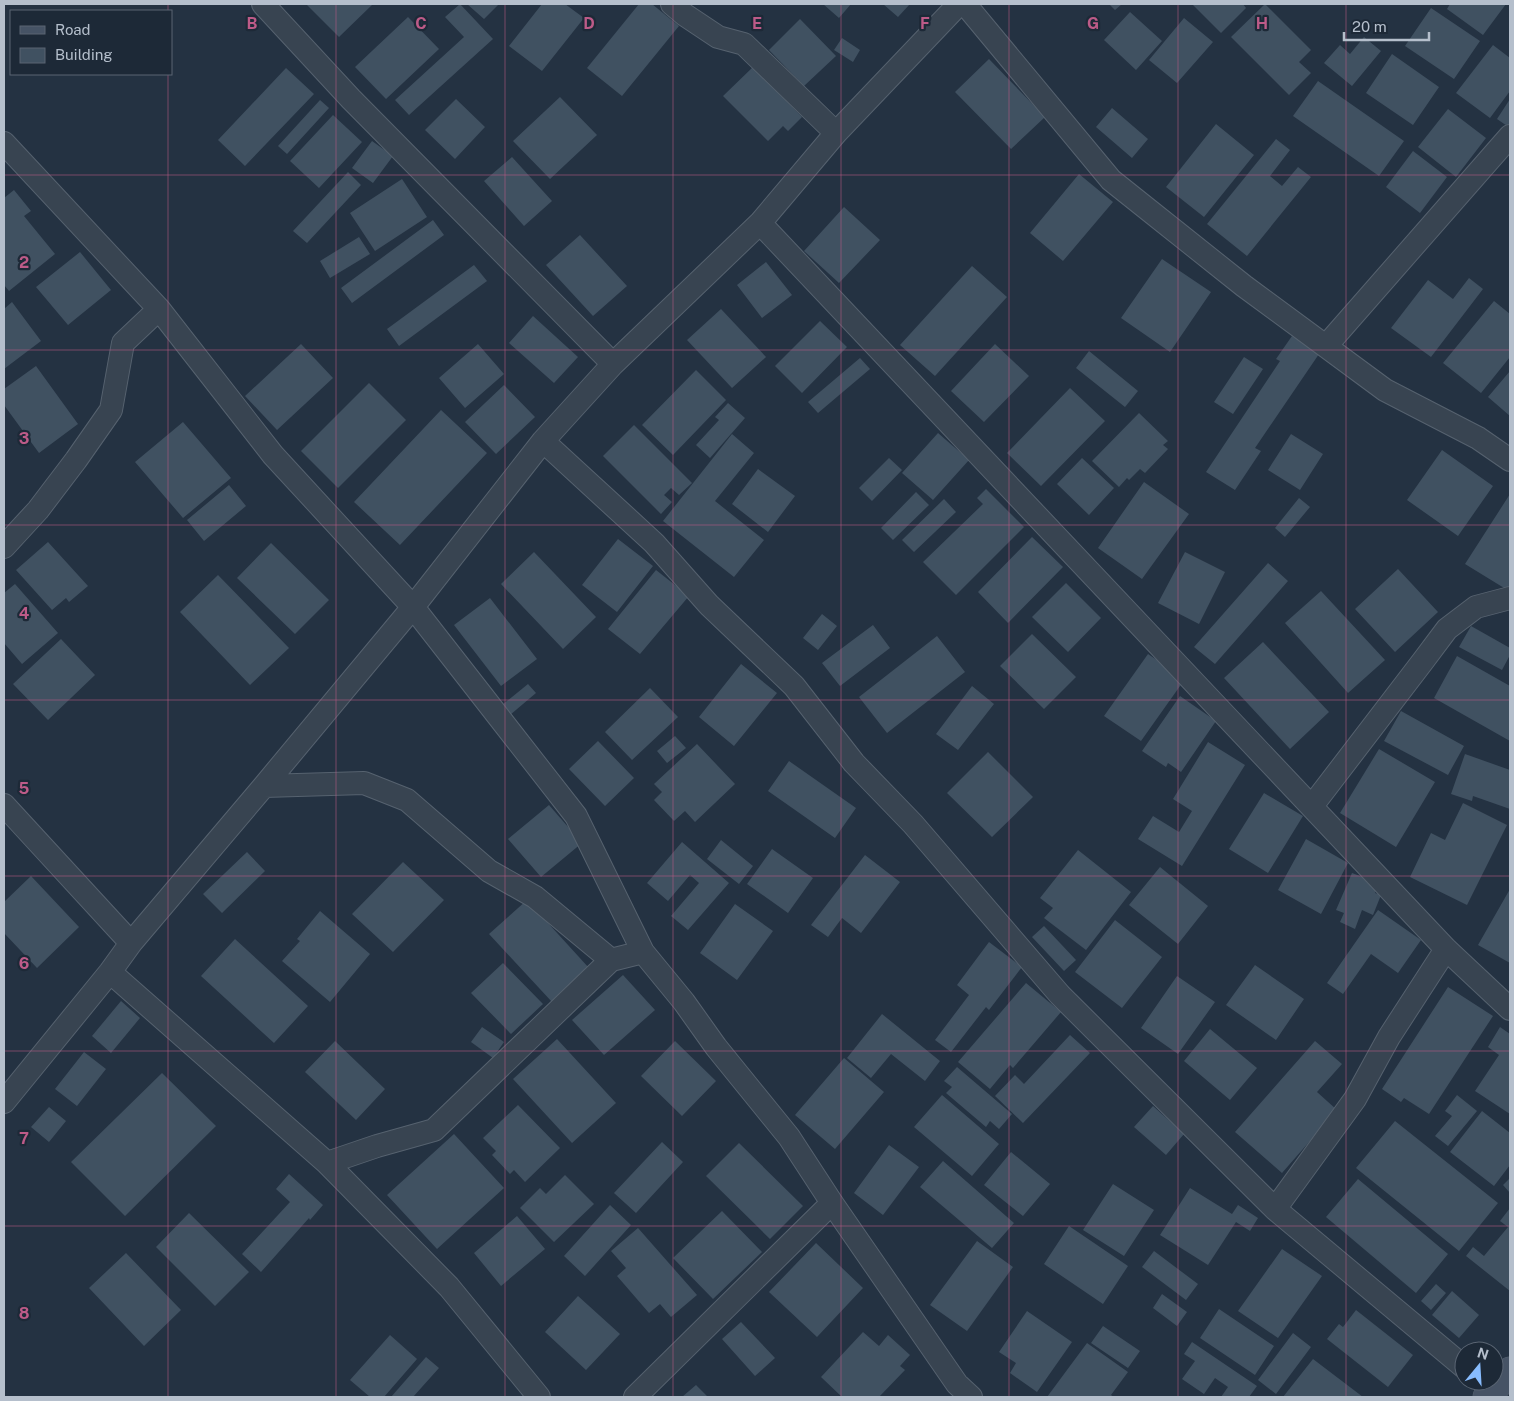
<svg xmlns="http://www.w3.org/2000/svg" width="1514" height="1401" font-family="'Public Sans',sans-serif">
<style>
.building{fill:#405161}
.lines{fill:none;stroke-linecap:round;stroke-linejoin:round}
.minor-casing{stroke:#56626f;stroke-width:24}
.secondary-casing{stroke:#56626f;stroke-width:29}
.minor{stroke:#384451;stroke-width:22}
.secondary{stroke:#465365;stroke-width:28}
.grid{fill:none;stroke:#bd5b88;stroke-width:1;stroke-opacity:0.55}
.grid-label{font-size:16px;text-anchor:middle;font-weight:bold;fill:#bd5b88;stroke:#1d2937;stroke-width:4.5;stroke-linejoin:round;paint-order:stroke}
</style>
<rect width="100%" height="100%" fill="#243242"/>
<!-- building -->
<path class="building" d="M306 4H373L339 37Z
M460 4 493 39 409 115 395 100 464 37 445 17Z
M467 4H499L484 19Z
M542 4H565L584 18 542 71 509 46Z
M639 4H652L679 26 622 96 587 68Z
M823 4H851L839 18Z
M883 4H910L898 17Z
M1109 4H1122L1115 10Z
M1192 4H1243L1246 8 1221 33Z
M1265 4 1311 50 1299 62 1311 73 1289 95 1231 37Z
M1450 4H1506L1483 35 1447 9Z
M1431 8 1480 41 1454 79 1405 46Z
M1130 12 1162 41 1136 70 1104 40Z
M408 17 439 49 386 99 355 67Z
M1184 18 1213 42 1177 83 1149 60Z
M800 19 836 56 804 86 769 50Z
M1364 37 1381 51 1352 86 1324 63 1340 45 1350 54Z
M842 38 860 50 853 62 834 50Z
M1493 45 1510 58V91L1490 118 1456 93Z
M1392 54 1439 87 1413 125 1366 93Z
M989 59 1045 117 1011 149 955 92Z
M753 67 802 117 788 131 783 126 768 141 723 96Z
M286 68 314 94 245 166 218 140Z
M1318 81 1404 141 1379 176 1293 116Z
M560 97 597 135 550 179 513 141Z
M456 99 485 127 455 159 425 130Z
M1510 99V128L1497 119Z
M320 100 329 108 287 154 278 146Z
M1112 108 1148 139 1132 158 1096 127Z
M1448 109 1486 138 1456 177 1418 147Z
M333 115 362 142 319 188 290 161Z
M1216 124 1254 155 1204 217 1166 187Z
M1276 139 1290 150 1270 176 1282 186 1298 167 1311 177 1247 256 1207 224Z
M372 141 393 156 373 183 352 168Z
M1413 151 1447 177 1420 213 1386 187Z
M512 157 552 201 524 226 484 181Z
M348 172 361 185 307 243 293 231Z
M1079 174 1113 202 1063 261 1030 233Z
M402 179 427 217 375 251 350 213Z
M14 190 31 211 24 216 55 254 9 291 4 285V198Z
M844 207 880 240 839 283 804 251Z
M433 220 444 235 352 303 341 288Z
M580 235 627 286 593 316 546 265Z
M359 237 370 254 330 278 320 261Z
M80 252 111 290 68 325 36 287Z
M1162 259 1211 292 1170 352 1121 318Z
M766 262 792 295 762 318 737 285Z
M474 265 487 281 399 346 387 329Z
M972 266 1007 297 935 376 900 345Z
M1469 278 1483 289 1431 357 1391 328 1428 280 1453 299Z
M1494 301 1510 314V357L1481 393 1443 363Z
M12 302 41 341 4 369V309Z
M721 309 766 357 732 388 687 340Z
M533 316 578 357 554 383 509 343Z
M820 321 847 347 802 393 775 366Z
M1292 336 1319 354 1255 448 1261 451 1235 490 1206 472 1280 361 1276 359Z
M301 344 333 378 277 430 245 396Z
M478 344 504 374 465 408 439 378Z
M995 344 1029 376 984 422 951 391Z
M1089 351 1138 391 1125 407 1076 368Z
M1244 357 1263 369 1233 414 1214 402Z
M860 358 870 369 818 413 808 402Z
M36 366 78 424 39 453 4 405V389Z
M696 370 726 400 673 455 642 425Z
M1510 371V416L1488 397Z
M369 383 406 420 338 488 301 451Z
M504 385 535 417 496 454 465 422Z
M1070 388 1105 421 1041 486 1007 453Z
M728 403 745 418 710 458 696 445 719 420 715 417Z
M441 410 487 453 400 545 354 502Z
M1139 413 1168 441 1163 445 1168 449 1145 473 1140 469 1129 480 1127 478 1119 487 1092 461Z
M183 422 231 478 183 518 135 462Z
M634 425 692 483 679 495 671 488 664 495 672 502 661 514 603 456Z
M938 433 969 460 933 500 902 473Z
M732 434 754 453 715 501 764 540 734 577 663 521Z
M1291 434 1323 454 1300 490 1268 470Z
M1442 450 1493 486 1458 536 1407 500Z
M889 458 902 470 872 501 859 488Z
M1082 458 1114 488 1089 515 1057 484Z
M758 469 795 496 768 532 732 504Z
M1144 482 1189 514 1142 579 1098 548Z
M229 485 246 506 204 541 187 520Z
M986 489 1024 527 956 595 923 562 983 504 977 498Z
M916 492 929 505 893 540 881 528Z
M1510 494V589L1509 591 1465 564Z
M1299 498 1310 507 1285 537 1275 528Z
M944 499 956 512 914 552 902 540Z
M1032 537 1063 567 1008 623 978 592Z
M618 539 653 566 617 612 582 585Z
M48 542 88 586 69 602 66 598 52 610 16 570Z
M271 543 329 600 295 634 237 578Z
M534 552 596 617 563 649 501 584Z
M1185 552 1225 572 1199 624 1158 603Z
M1268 563 1288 581 1215 664 1194 647Z
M1398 569 1438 612 1395 652 1355 609Z
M656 570 689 596 640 654 608 629Z
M218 575 289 648 250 685 180 612Z
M1066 583 1101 618 1068 652 1032 617Z
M15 584 58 633 22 664 4 643V593Z
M1321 591 1385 660 1348 693 1285 623Z
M490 598 537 659 501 686 454 625Z
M822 614 837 626 818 650 803 638Z
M873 625 890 648 840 686 822 663Z
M1471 626 1510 648V655L1502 670 1459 647Z
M1032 634 1076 677 1044 709 1000 666Z
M937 636 965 672 887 733 859 697Z
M61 639 95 675 48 720 13 684Z
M1263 642 1329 712 1290 749 1224 678Z
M1148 654 1185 679 1141 741 1104 716Z
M1457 656 1510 686V741L1434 698Z
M741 664 777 693 734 746 699 717Z
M528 684 536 693 510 715 502 705Z
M972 686 994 704 958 750 936 734Z
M650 688 678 717 632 760 605 732Z
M1180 696 1216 721 1181 772 1168 763 1166 767 1142 751Z
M1401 711 1464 746 1448 775 1384 741Z
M675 736 686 748 667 763 657 751Z
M598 741 634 778 605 806 569 769Z
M1208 742 1245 765 1182 866 1138 839 1153 816 1179 832 1192 811 1173 799Z
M697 744 735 784 695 822 685 811 674 821 654 800 662 792 654 784Z
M1379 749 1435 782 1396 847 1340 813Z
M988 752 1033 797 992 837 947 793Z
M1465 754 1510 770V809L1473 796 1472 801 1451 794Z
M789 761 856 808 835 838 768 791Z
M1264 793 1303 816 1268 873 1229 849Z
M1463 803 1507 825 1467 905 1410 877 1431 833 1445 840Z
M549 805 582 843 541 877 508 839Z
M1306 839 1348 863 1321 914 1278 890Z
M721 840 753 866 739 884 707 859Z
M682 842 729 883 688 930 671 916 699 883 690 875 668 901 647 883Z
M772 849 813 878 788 913 747 884Z
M1078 850 1131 892 1086 950 1044 918 1053 908 1040 898Z
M247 852 265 871 222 913 203 894Z
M865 855 900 882 861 933 842 918 828 937 811 925Z
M403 862 444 900 393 952 352 914Z
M1160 867 1208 906 1178 944 1129 905Z
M1352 873 1379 883 1375 893 1381 895 1373 915 1362 910 1355 929 1340 922 1344 913 1336 910Z
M31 876 79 927 37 968 4 933V902Z
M1510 889V963L1478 945Z
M527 900 589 968 552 1002 489 934Z
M735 904 773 931 737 980 700 953Z
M1378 910 1421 940 1398 973 1371 954 1343 994 1327 983Z
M320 911 370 954 330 1002 282 961 300 941 297 939Z
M1115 920 1162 957 1122 1008 1075 972Z
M1044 926 1076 960 1064 971 1032 937Z
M235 939 308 1006 274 1043 201 976Z
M989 942 1022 967 989 1010 986 1007 951 1052 935 1040 969 995 957 985Z
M503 963 543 1004 511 1034 471 993Z
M1255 965 1304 999 1276 1040 1226 1005Z
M623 975 655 1010 604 1055 572 1020Z
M1177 976 1215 1002 1178 1054 1141 1028Z
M1026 983 1061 1012 1013 1068 1010 1065 990 1089 958 1062Z
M1448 987 1493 1016 1429 1114 1404 1098 1401 1102 1382 1089Z
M121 1001 140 1018 111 1053 92 1036Z
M882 1014 940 1061 925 1081 891 1054 871 1078 847 1058Z
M482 1027 504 1042 493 1058 471 1042Z
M1500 1027 1510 1034V1114L1475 1091 1499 1055 1488 1047Z
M1210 1029 1257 1068 1230 1100 1184 1061Z
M1070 1035 1090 1053 1023 1123 995 1096 1015 1075 1024 1084Z
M557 1039 616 1103 572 1143 513 1079Z
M335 1041 385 1089 356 1120 305 1072Z
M675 1041 716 1081 682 1116 641 1076Z
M1315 1041 1342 1064 1317 1092 1337 1110 1282 1173 1235 1132Z
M84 1052 106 1069 77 1106 55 1089Z
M844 1058 884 1092 835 1149 795 1115Z
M957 1067 1012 1114 999 1129 990 1121 986 1127 946 1093 952 1087 944 1081Z
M162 1073 216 1126 125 1216 71 1162Z
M942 1095 999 1144 972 1176 914 1127Z
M1457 1095 1477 1111 1448 1146 1435 1136 1452 1116 1445 1111Z
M518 1105 560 1148 525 1182 514 1170 510 1174 492 1155 496 1151 483 1138Z
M1153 1106 1184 1134 1166 1155 1134 1127Z
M49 1107 66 1121 49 1142 31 1127Z
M1482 1111 1510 1133V1165L1494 1186 1450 1152Z
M1395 1121 1498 1203 1459 1251 1356 1168Z
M454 1134 504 1188 437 1249 387 1195Z
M662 1142 683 1162 636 1213 614 1193Z
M739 1143 803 1206 770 1239 706 1176Z
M889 1145 919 1167 883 1215 854 1193Z
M1011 1152 1050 1184 1023 1216 984 1185Z
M943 1161 1014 1223 992 1248 920 1187Z
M289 1174 323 1205 310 1220 309 1218 261 1272 242 1254 290 1202 276 1189Z
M565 1175 594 1204 554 1242 520 1208 540 1188 546 1194Z
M1510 1178V1193L1503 1185Z
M1358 1179 1448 1254 1416 1293 1326 1217Z
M1113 1184 1154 1210 1124 1256 1083 1230Z
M1190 1188 1232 1214 1238 1205 1258 1218 1250 1231 1236 1222 1208 1265 1160 1235Z
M610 1205 631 1225 585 1276 564 1256Z
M1510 1208V1291L1466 1256 1473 1247 1484 1256 1508 1227 1500 1221Z
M722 1211 762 1252 713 1299 673 1258Z
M189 1213 249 1272 215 1306 156 1247Z
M517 1216 545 1249 501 1286 474 1253Z
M1069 1226 1128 1266 1103 1304 1044 1264Z
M638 1228 697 1295 671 1317 660 1304 649 1313 617 1276 626 1268 611 1251Z
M977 1241 1013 1267 967 1331 930 1305Z
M816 1243 863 1288 817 1337 769 1292Z
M1282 1249 1322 1276 1278 1338 1238 1311Z
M1154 1251 1198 1284 1186 1300 1142 1267Z
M126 1253 181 1310 144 1346 89 1288Z
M1436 1284 1446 1293 1431 1310 1421 1301Z
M1452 1291 1479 1315 1459 1338 1432 1315Z
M1162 1294 1187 1312 1177 1326 1153 1308Z
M578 1296 620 1334 586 1370 545 1332Z
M1219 1309 1274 1346 1255 1375 1200 1338Z
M1356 1310 1413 1355 1388 1387 1327 1339 1339 1324 1343 1327Z
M1027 1311 1072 1342 1037 1392 1010 1373 1016 1363 999 1352Z
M741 1322 775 1358 755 1376 722 1339Z
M1103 1326 1140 1351 1128 1368 1091 1343Z
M863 1332 879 1346 888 1335 910 1355 900 1366 905 1370 879 1397H842L821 1377Z
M1293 1333 1311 1347 1276 1394 1258 1380Z
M390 1335 417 1359 384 1397H370L350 1380Z
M1192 1342 1257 1386 1249 1397H1221L1228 1387 1215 1378 1204 1394 1182 1379 1195 1361 1184 1354Z
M1087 1343 1128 1372 1111 1395 1114 1397H1047Z
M426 1357 439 1368 413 1397H391Z
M1313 1359 1363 1397H1283Z
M696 1385 708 1397H682Z"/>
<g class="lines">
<defs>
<path id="minor" d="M263 4 351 99 613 364
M672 4 685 15 718 37 744 44 836 133
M965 4 1111 180 1244 286 1385 390 1478 438 1510 460
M4 143 159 309 123 343 111 410 76 460 38 510 4 547
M760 223 1446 949 1510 1009
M159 309 273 455 413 607 576 816 643 952 684 1002 716 1047 789 1137 832 1203 957 1384 971 1397
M1326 346 1510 136
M543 441 654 543 709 605 794 686 854 763 913 824 1060 995 1275 1209 1464 1367
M264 786 364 783 407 800 489 871 535 897 611 960 643 952
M4 805 131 943
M1312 806 1423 661 1447 629 1476 607 1510 598
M110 972 327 1163 449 1287 539 1397
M4 1102 110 972 131 943 264 786 413 607 543 441 613 364 760 223 836 133 959 4
M327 1163 377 1146 434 1130 611 960
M1275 1209 1355 1099 1389 1037 1446 949
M635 1397 832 1203"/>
<path id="secondary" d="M1487 1397 1510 1371"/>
</defs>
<!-- minor casing -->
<use href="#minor" class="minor-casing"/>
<!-- secondary casing -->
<use href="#secondary" class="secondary-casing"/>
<!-- minor -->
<use href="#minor" class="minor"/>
<!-- secondary -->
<use href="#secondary" class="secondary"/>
</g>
<!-- grid -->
<path class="grid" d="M168 4V11M336 4V1397M505 4V1397M673 4V1397M841 4V1397M1009 4V1397M1178 4V1397M1346 4V1397M168 74V1397M4 175H1510M4 350H1510M4 525H1510M4 700H1510M4 876H1510M4 1051H1510M4 1226H1510"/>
<g class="grid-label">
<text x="252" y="29">B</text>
<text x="421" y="29">C</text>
<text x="589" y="29">D</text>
<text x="757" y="29">E</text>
<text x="925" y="29">F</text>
<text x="1093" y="29">G</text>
<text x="1262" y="29">H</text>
<text x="24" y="268">2</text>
<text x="24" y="444">3</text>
<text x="24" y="619">4</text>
<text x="24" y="794">5</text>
<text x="24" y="969">6</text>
<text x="24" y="1144">7</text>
<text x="24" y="1319">8</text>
</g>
<!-- border -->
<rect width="1514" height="1401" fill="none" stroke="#b5bfcc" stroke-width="10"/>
<!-- legend -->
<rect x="10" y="10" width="162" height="65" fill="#1d2937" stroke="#5a6573"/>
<rect x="20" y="26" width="25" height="8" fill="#465365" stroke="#5a6573"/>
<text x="55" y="35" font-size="15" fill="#b5bfcc">Road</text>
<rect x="20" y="48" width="25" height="15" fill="#405161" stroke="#5a6573"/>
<text x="55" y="60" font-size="15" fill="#b5bfcc">Building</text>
<!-- north arrow -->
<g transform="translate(1479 1366) rotate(18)"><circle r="24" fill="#1d2937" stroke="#5a6573"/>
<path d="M0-4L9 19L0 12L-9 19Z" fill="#88bcfe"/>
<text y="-8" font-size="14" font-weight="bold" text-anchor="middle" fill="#b5bfcc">N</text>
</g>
<!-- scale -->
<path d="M1344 32v8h85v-8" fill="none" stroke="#b5bfcc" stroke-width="2.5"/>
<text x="1352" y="32" font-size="15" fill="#b5bfcc" stroke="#1d2937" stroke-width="4" paint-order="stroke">20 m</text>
</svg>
